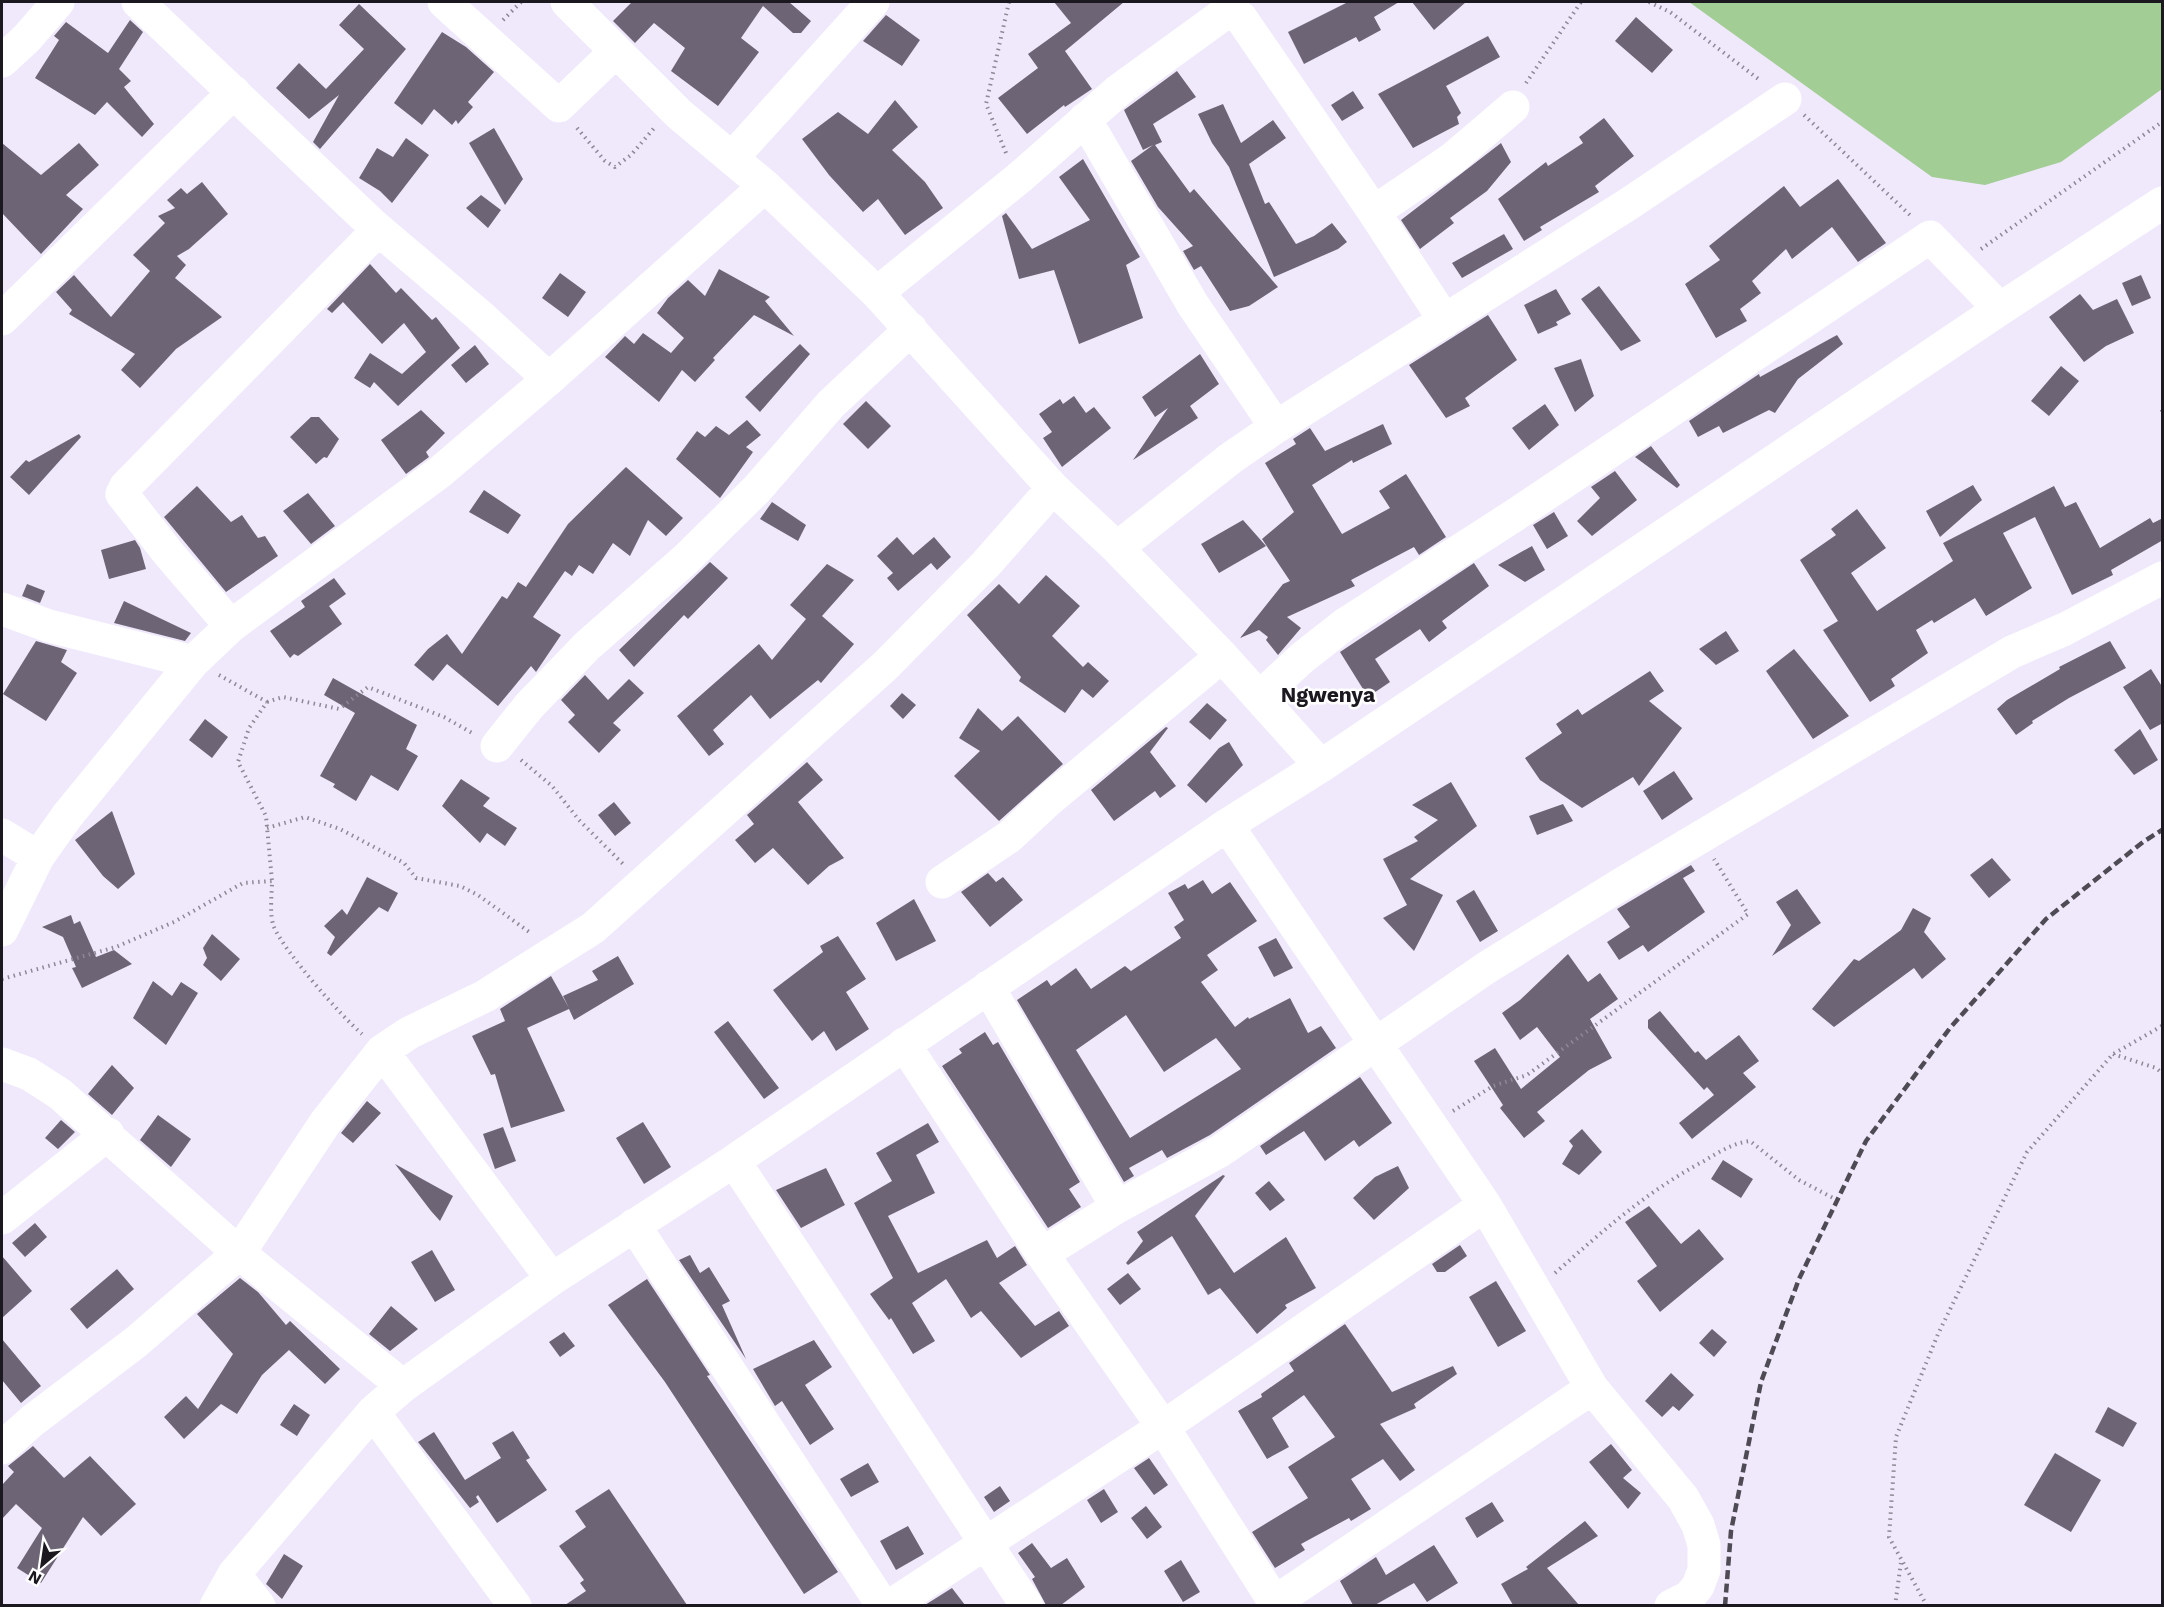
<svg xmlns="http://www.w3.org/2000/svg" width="2164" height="1607" font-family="'Work Sans',sans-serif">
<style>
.forest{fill:#a2cd95}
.building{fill:#6d6575;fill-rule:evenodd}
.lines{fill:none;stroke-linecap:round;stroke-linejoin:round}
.path{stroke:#8e8896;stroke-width:4;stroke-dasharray:1.5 4.5;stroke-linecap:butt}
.minor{stroke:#fff;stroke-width:33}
.rail{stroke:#4f4b55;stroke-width:4.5;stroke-dasharray:9 4.5;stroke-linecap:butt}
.labels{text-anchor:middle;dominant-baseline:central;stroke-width:5;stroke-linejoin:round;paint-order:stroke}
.district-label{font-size:21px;font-weight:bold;fill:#1b181f;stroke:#fff}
</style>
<rect width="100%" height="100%" fill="#f0e9fc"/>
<!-- forest -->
<path class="forest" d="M1689 2H2162V89L2061 162 1985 185 1932 177Z"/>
<!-- building -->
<path class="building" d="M632 2H789L811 21 801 33H793L763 6 741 38 759 52 718 106 671 71 685 48 654 23 635 43 613 21Z
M1054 2H1124L1065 51 1092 89 1065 107 1064 105 1027 134 998 98 1038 68 1028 54 1071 23Z
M1348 2H1399L1374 17 1381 30 1359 42 1356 37 1304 64 1288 32Z
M1412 2H1466L1434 30Z
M359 4 406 49 320 149 313 142 339 95 309 119 276 88 299 63 326 89 364 49 339 25Z
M886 15 920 40 902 66 863 41Z
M1636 17 1673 50 1652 73 1615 41Z
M130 20 143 32 119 69 131 81 124 87 154 124 142 137 107 102 95 115 35 78 59 40 54 36 66 22 108 53Z
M442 32 466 47 494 72 468 102 473 107 458 124 456 120 452 125 434 109 422 125 394 103Z
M1488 36 1500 57 1446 86 1461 113 1457 117 1459 124 1413 148 1378 94Z
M1177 71 1196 97 1153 124 1162 142 1155 145 1190 193 1194 189 1278 287 1249 306 1230 311 1201 266 1194 270 1183 251 1193 246 1158 207 1131 161 1153 145 1143 150 1124 110Z
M1353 91 1364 108 1342 121 1331 105Z
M895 100 918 127 892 150 925 182 943 208 905 235 878 199 863 212 829 175 802 139 838 112 868 134Z
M1223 104 1241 143 1273 120 1286 138 1249 164 1265 204 1269 202 1296 244 1314 236 1332 223 1347 242 1338 249 1274 277 1229 167 1212 143 1198 114Z
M1604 118 1634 156 1595 186 1599 192 1540 227 1542 230 1524 241 1498 199 1546 162 1548 166 1583 143 1579 137Z
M494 128 523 179 505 205 469 143Z
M406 138 429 155 392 203 380 191 359 178 377 148 393 157Z
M2 143 41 175 79 143 99 165 66 195 83 209 41 254 2 213Z
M1501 143 1511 162 1487 191 1450 218 1454 223 1420 249 1401 220Z
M1083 159 1140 257 1126 265 1143 318 1079 344 1054 270 1019 279 1002 216 1006 213 1032 249 1090 220 1059 177Z
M1838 179 1886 243 1858 262 1832 227 1792 259 1786 249 1752 281 1761 293 1740 309 1747 321 1716 338 1685 284 1720 260 1709 246 1784 186 1800 207Z
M202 182 228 214 189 249 177 256 186 265 175 278 222 317 176 349 140 388 121 370 135 354 69 314 72 310 56 292 74 275 111 317 150 271 133 255 165 223 158 216 175 208 167 200 181 188 187 194Z
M481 195 501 210 488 228 466 208Z
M1504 234 1513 249 1462 278 1452 263Z
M370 264 396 293 401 288 432 320 436 317 460 348 398 406 374 382 370 388 354 378 370 353 402 374 426 352 404 323 382 344 343 302 332 313 327 309Z
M719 269 770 297 765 301 794 336 754 315 713 358 715 360 695 382 682 370 659 402 605 357 625 336 634 344 643 333 671 353 684 338 657 313 668 298 688 280 705 296Z
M560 273 586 292 568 317 542 298Z
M2141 275 2151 298 2132 306 2122 283Z
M1599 286 1641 341 1621 351 1581 299Z
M1556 289 1571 314 1556 322 1558 325 1538 334 1524 305Z
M2080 294 2093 310 2117 299 2134 333 2106 346 2084 362 2049 317Z
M1488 315 1517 360 1465 398 1470 406 1446 418 1409 365Z
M1837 335 1843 344 1798 379 1775 413 1769 410 1723 433 1719 426 1698 437 1689 421 1759 374 1760 377Z
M800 344 810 354 760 412 745 397Z
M475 345 489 364 466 383 451 365Z
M1200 354 1219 384 1190 406 1198 418 1133 460 1168 408 1155 417 1142 397Z
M1581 359 1594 396 1575 412 1554 368Z
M2061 366 2079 381 2049 416 2031 401Z
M1074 396 1086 413 1094 407 1111 428 1062 467 1043 438 1052 432 1039 414 1060 399 1063 404Z
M866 401 891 426 868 449 843 424Z
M1545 404 1559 425 1529 450 1512 428Z
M421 410 445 433 426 452 429 457 406 474 381 440Z
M311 417H319L339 439 327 458 324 457 316 464 290 437Z
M747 420 761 435 746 447 753 452 720 498 676 459 697 431 705 437 716 426 729 435Z
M1383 424 1392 444 1353 463 1352 460 1312 485 1342 534 1390 508 1379 491 1406 474 1446 537 1419 555 1414 547 1351 580 1355 586 1287 617 1301 628 1278 655 1266 640 1268 637 1259 630 1240 638 1283 584 1290 581 1262 539 1294 512 1265 463 1296 444 1293 439 1310 428 1325 451Z
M79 434 81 437 29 495 10 477 26 460 29 462Z
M1651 446 1680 485 1677 488 1635 457Z
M626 467 683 518 666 536 648 520 630 556 613 543 593 574 579 565 572 576 565 571 533 617 561 635 536 672 531 666 498 706 447 664 433 681 414 665 428 649 447 634 462 654 502 596 507 599 518 582 526 587 568 524Z
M1615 471 1637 500 1592 536 1577 521 1600 498 1591 487Z
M1973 485 1982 500 1940 537 1926 511Z
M197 486 231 522 242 515 258 538 265 536 278 556 226 592 164 517Z
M2054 486 2065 507 2076 502 2100 548 2150 518 2153 523 2163 518V540L2111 570 2113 575 2072 595 2035 517 2003 533 2032 588 1986 616 1975 598 1934 623 1932 620 1916 630 1928 653 1891 679 1895 686 1870 702 1823 630 1838 621 1800 560 1836 535 1831 529 1857 509 1886 548 1851 573 1877 611 1953 561 1943 543Z
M484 490 521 515 508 534 469 512Z
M308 493 335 526 311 544 283 511Z
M772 502 806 525 798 541 760 519Z
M1554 512 1568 536 1547 549 1533 525Z
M1243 520 1266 546 1219 573 1201 544Z
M897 537 913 555 934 537 951 557 937 570 931 563 898 591 887 578 893 573 877 556Z
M135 540 140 548 146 569 109 579 101 550Z
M1532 546 1545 570 1525 582 1498 565Z
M710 562 728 578 688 619 684 615 634 667 619 650Z
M1474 563 1489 586 1442 621 1447 628 1429 642 1420 629 1375 659 1390 682 1368 697 1340 652Z
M827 564 854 580 822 616 854 644 821 683 818 680 770 719 751 695 713 730 724 744 709 756 677 716 759 644 772 660 806 619 790 605Z
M1046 575 1080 606 1052 636 1083 667 1088 662 1109 681 1093 698 1082 689 1065 713 1019 681 1021 677 967 615 999 584 1019 604Z
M334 578 346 594 329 606 342 624 298 656 294 654 290 658 270 631 305 607 301 601Z
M27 584 45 591 40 603 22 596Z
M124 601 191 633 185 641 114 623Z
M1726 631 1739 651 1716 665 1699 649Z
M36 641 67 650 61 662 77 673 46 721 3 694Z
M2110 641 2126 668 2069 698 2032 721 2033 723 2016 735 1997 709 2007 700 2060 669 2059 667Z
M1794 649 1849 716 1813 739 1766 671Z
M2151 669 2163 688V723L2150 730 2123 687Z
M1650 671 1664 691 1649 701 1682 728 1639 786 1633 777 1582 808 1540 780 1525 758 1562 733 1556 724 1578 709 1582 715Z
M585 675 608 700 629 679 644 693 613 723 621 730 599 753 568 722 575 715 561 700Z
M333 678 417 725 406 749 418 756 398 791 371 775 356 801 333 787 335 784 320 776 355 713 324 695Z
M902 693 916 705 903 719 890 706Z
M1207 703 1227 720 1210 740 1189 722Z
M978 708 1002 731 1018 716 1063 764 999 821 954 776 980 751 959 738Z
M205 719 228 737 212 758 189 740Z
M1166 727 1168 728 1150 752 1176 786 1160 798 1155 791 1114 821 1091 790Z
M2140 729 2158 760 2134 775 2114 750Z
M1229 742 1243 765 1206 803 1187 785 1219 748Z
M807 762 823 780 798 802 844 858 829 866 808 885 773 848 755 863 735 840 754 824 747 815Z
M1674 771 1693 799 1662 820 1643 791Z
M461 779 490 798 483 806 517 828 505 846 487 833 480 843 442 806Z
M1451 782 1477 826 1410 879 1443 895 1414 951 1383 918 1407 905 1383 859 1418 841 1414 837 1438 820 1412 805Z
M614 802 631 823 615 836 598 815Z
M1563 804 1573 821 1537 835 1529 816Z
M112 811 135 874 118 889 103 876 75 840Z
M1992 858 2011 880 1989 898 1970 875Z
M1691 865 1695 871 1683 878 1705 912 1648 952 1643 945 1619 960 1607 942 1630 927 1617 909Z
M988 873 996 882 1003 877 1023 900 990 927 961 892Z
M367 877 398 893 388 912 379 907 331 956 327 953 335 937 324 926 342 909 347 915Z
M1203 880 1212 894 1230 882 1257 921 1207 955 1218 970 1201 982 1235 1027 1248 1017 1249 1019 1290 998 1308 1033 1321 1026 1336 1048 1210 1135 1167 1158 1162 1150 1129 1168 1134 1176 1124 1182 1017 1000 1047 980 1051 986 1076 968 1091 989 1125 966 1131 971 1181 938 1174 927 1184 920 1168 893 1185 884 1188 889ZM1126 1015 1164 1072 1216 1038 1241 1069 1130 1138 1076 1050Z
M1797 889 1821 923 1772 956 1791 925 1776 902Z
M1474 890 1498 931 1480 942 1456 901Z
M914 899 936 941 896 961 876 923Z
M1913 908 1931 918 1924 932 1946 959 1922 979 1914 968 1834 1027 1812 1009 1854 959 1859 961 1901 930Z
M71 915 74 924 80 921 96 957 114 950 132 964 82 988 72 968 76 967 63 937 42 927Z
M212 934 240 959 221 981 203 965 207 958 203 948Z
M838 936 866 979 846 992 869 1029 836 1051 824 1031 812 1041 773 990 823 952 820 946Z
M1276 938 1293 968 1274 977 1258 947Z
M1568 954 1588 982 1600 973 1618 999 1590 1019 1612 1058 1589 1070 1537 1112 1545 1121 1524 1138 1500 1108 1503 1105 1474 1061 1495 1048 1521 1089 1560 1057 1537 1027 1520 1040 1502 1013 1520 1000Z
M618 956 634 984 574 1020 569 1009 527 1028 565 1111 511 1128 495 1074 491 1075 472 1036 505 1021 500 1009 551 976 569 1008 563 996 598 980 592 971Z
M153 981 172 996 181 982 198 993 166 1045 133 1018Z
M1660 1011 1695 1053 1698 1051 1706 1060 1739 1035 1759 1061 1743 1073 1756 1087 1692 1139 1679 1123 1714 1095 1707 1087 1704 1090 1648 1028V1020Z
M728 1021 779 1088 764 1099 714 1032Z
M985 1032 993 1045 998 1042 1080 1182 1069 1189 1081 1207 1048 1228 942 1066 962 1053 959 1049Z
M112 1065 134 1088 112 1115 88 1094Z
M1360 1077 1392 1123 1359 1147 1354 1140 1325 1161 1304 1131 1266 1155 1260 1146Z
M367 1101 381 1113 353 1143 341 1133Z
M158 1115 191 1139 171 1167 140 1140Z
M61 1120 75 1132 58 1149 45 1138Z
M643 1122 671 1167 644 1184 616 1138Z
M928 1123 939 1142 916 1155 935 1193 888 1216 918 1273 987 1240 997 1258 1015 1246 1027 1265 999 1283 1035 1326 1059 1311 1069 1326 1021 1358 981 1311 971 1318 946 1279 912 1303 935 1341 913 1354 891 1318 889 1320 870 1294 893 1278 854 1203 892 1181 876 1153Z
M503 1127 516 1161 495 1169 483 1134Z
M1582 1129 1602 1152 1579 1175 1562 1164 1573 1146 1569 1141Z
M1723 1160 1753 1179 1741 1198 1711 1179Z
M395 1164 453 1196 440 1221 431 1211Z
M1398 1166 1409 1188 1374 1220 1353 1198 1375 1177Z
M826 1168 845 1205 801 1228 776 1190Z
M1223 1175 1225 1176 1195 1216 1234 1273 1286 1237 1316 1288 1285 1305 1287 1308 1257 1334 1220 1288 1208 1295 1172 1236 1128 1265 1126 1263 1143 1241 1137 1232Z
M1269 1181 1285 1200 1270 1211 1255 1193Z
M1649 1206 1681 1244 1699 1229 1724 1259 1660 1312 1637 1281 1657 1266 1625 1222Z
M35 1223 47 1237 25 1257 12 1243Z
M1460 1245 1467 1256 1445 1272H1437L1432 1264Z
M432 1250 455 1290 435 1302 411 1262Z
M690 1255 700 1273 709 1267 730 1301 722 1305 746 1359 679 1260Z
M2 1256 32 1291 2 1318Z
M117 1269 134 1289 87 1329 70 1309Z
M1128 1273 1141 1289 1120 1305 1107 1289Z
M240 1278 258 1292 286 1325 290 1321 340 1369 325 1384 289 1350 262 1375 237 1414 221 1404 184 1439 164 1417 186 1396 198 1409 233 1354 197 1314Z
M647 1279 710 1375 707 1376 838 1572 804 1594 665 1382 608 1305Z
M1496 1281 1526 1331 1498 1347 1469 1297Z
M391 1306 418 1329 390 1351 369 1334Z
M1345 1324 1392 1392 1453 1366 1457 1374 1414 1404 1416 1408 1380 1424 1415 1470 1400 1481 1383 1459 1351 1479 1371 1509 1351 1521 1349 1518 1301 1544 1305 1550 1275 1568 1252 1532 1308 1498 1288 1467 1335 1437 1304 1395 1272 1418 1289 1447 1267 1459 1238 1411 1262 1397 1261 1394 1294 1371 1289 1363Z
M1712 1329 1727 1342 1714 1357 1699 1343Z
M564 1332 575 1346 560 1357 549 1342Z
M2 1339 41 1386 21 1403 2 1380Z
M814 1340 832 1367 805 1385 834 1429 810 1445 782 1401 775 1406 753 1369Z
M1671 1373 1694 1395 1679 1411 1673 1406 1662 1417 1645 1401Z
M294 1404 310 1415 297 1436 280 1425Z
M2108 1407 2137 1423 2123 1447 2095 1432Z
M513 1431 530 1458 526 1460 547 1490 497 1523 478 1495 476 1497 479 1502 470 1508 418 1442 434 1432 465 1480 501 1458 492 1443Z
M1611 1444 1632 1470 1623 1478 1641 1493 1628 1509 1589 1462Z
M33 1446 64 1478 90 1456 136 1504 101 1536 83 1517 41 1583 17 1568 42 1528 16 1504 2 1519V1485L14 1472 8 1466Z
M2055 1453 2101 1480 2071 1532 2024 1505Z
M1149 1458 1168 1485 1154 1495 1134 1468Z
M868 1463 879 1482 851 1497 840 1479Z
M1000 1486 1010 1501 994 1512 984 1497Z
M609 1489 636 1529 687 1605H565L586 1591 580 1583 584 1580 559 1546 586 1527 575 1511Z
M1104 1489 1118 1512 1101 1523 1087 1500Z
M1492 1502 1504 1521 1477 1538 1465 1518Z
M1146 1506 1162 1527 1147 1539 1131 1518Z
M1585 1521 1598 1536 1547 1568 1579 1605H1513L1501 1584 1528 1569 1526 1567Z
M908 1526 924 1554 896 1570 880 1541Z
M1032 1543 1051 1568 1067 1558 1085 1587 1061 1605H1046L1032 1579 1035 1577 1018 1553Z
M1434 1545 1458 1583 1427 1602 1414 1583 1375 1605H1353L1340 1581 1376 1557 1386 1575Z
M284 1554 303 1566 282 1599 266 1584Z
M1181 1560 1200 1592 1183 1602 1164 1571Z
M952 1588 965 1605H925Z"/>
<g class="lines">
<!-- path -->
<path class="path" d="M1649 2 1670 12 1761 81
M503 20 521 2
M1526 83 1581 2
M1804 115 1912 217
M577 128 605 161 615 167 631 155 655 127
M1006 153 986 104 1009 2
M1981 249 2162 122
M2162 410V416
M219 675 267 702 249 728 238 762 266 816 272 881
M267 702 283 697 339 709 368 687 444 717 472 733
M521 760 552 786 579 820 624 865
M267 828 305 817 340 829 404 863 416 878 460 886 478 895 532 934
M2 979 116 947 174 922 243 883 272 881C272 894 269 915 274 927 284 951 341 1016 362 1034
M2113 1054 2156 1068 2162 1073
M1453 1111 1493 1086 1527 1075 1748 914 1714 859
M1555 1273C1604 1230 1646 1192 1704 1161 1719 1152 1733 1143 1750 1141L1799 1180 1837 1200
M1895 1606 1901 1562
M1927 1606 1889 1537 1896 1437 1938 1334 2027 1152 2113 1054 2162 1026"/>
<!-- minor -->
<path class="minor" d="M138 2 372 224 479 315 549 379
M444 2 559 106 616 51
M567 2 679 114 765 186 877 293 1053 488 1117 548 1222 656 1321 766
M2 61 27 38 58 2
M1085 119 1193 305 1276 427
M732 158 873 2
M1374 212 1452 159 1513 107
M877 293 1019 178 1119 90 1221 16 1232 12 1241 18 1374 212 1445 321
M2 319 234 92
M1117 548 1231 458 1276 427 1627 205 1785 99
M2 609 49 626 193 662
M231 626 169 554 122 494 126 486 378 230
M1260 697 1302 658 1344 625 1515 515 1930 237 2000 309
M497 746 529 706 587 646 686 559 757 489 831 404 911 329
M1227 825 1485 1205 1592 1388 1683 1498 1698 1525 1704 1545V1570L1698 1586 1689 1597 1671 1606
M2 835 38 857
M942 882 1009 837 1050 799 1222 656
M2 930 38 857 67 816 193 662 231 626 440 472 549 379 765 186
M988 987 1117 1207
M904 1044 1042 1254
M382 1051 552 1279
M2 1064 29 1074 60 1094 239 1253 403 1386
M734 1161 1027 1606
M2 1218 108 1134
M634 1225 883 1606
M373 1412 515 1606
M2 1448 32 1421 136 1342 239 1253 325 1123 382 1051 409 1033 485 996 593 928 885 666 986 564 1053 488
M234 1574 259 1606
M1275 1602 1592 1388
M216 1606 234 1574 373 1412 403 1386 552 1279 734 1161 1227 825 1321 766 2000 309 2162 203
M890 1606 1163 1427 1485 1205
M1277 1606 1163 1427 1042 1254 1117 1207 1220 1151 1486 968 1620 885 2012 652 2065 629 2162 578"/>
<!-- rail -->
<path class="rail" d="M1725 1606 1731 1531 1761 1382 1799 1279 1866 1141 1950 1028 2046 919 2143 842 2162 830"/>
</g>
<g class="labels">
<!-- district labels -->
<g class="district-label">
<text x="1328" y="694">Ngwenya</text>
</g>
</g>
<!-- border -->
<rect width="2164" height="1607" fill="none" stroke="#1b181f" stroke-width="6"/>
<!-- north arrow -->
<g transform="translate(42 1565) rotate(209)" stroke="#ffffff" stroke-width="4.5" paint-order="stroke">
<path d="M0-4.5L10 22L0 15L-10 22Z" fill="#1b181f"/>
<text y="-9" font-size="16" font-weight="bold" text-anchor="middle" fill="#1b181f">N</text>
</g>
</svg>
